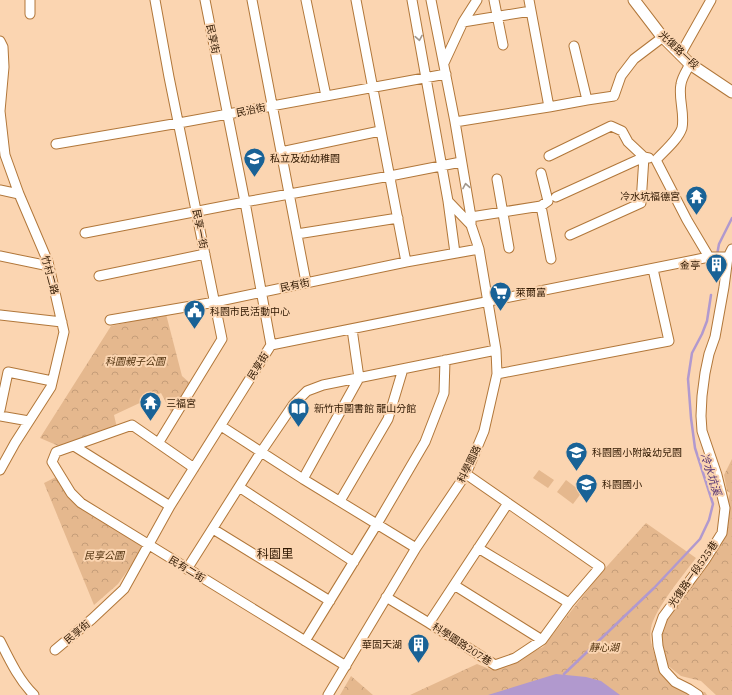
<svg xmlns="http://www.w3.org/2000/svg" width="732" height="695" font-family="'IBM Plex Serif','Noto Sans TC',serif">
<style>
.green{fill:#e5b88e}
.forest{fill:url(#forest-crowns)}
.water{fill:#b199ce}
.lines{fill:none;stroke-linecap:round;stroke-linejoin:round}
.stream{stroke:#b199ce;stroke-width:2.5}
.minor-casing{stroke:#b1773a;stroke-width:11}
.major-casing{stroke:#b1773a;stroke-width:13}
.minor{stroke:#fff;stroke-width:9}
.major{stroke:#fff;stroke-width:11}
.oneway{stroke:#a1978c}
.labels{text-anchor:middle;dominant-baseline:central;stroke-width:4;stroke-linejoin:round;paint-order:stroke}
.street-label{font-size:10px;fill:#2e1700;stroke:#fbd5b1}
.poi-label{font-size:10px;fill:#2e1700;stroke:#fbd5b1;text-anchor:start}
.park-label{font-size:10px;font-style:italic;fill:#4e2f0b;stroke:#fbd5b1}
.water-label{font-size:11px;font-style:italic;fill:#533374;stroke:#fbd5b1}
.quarter-label{font-size:12px;fill:#2e1700;stroke:#fbd5b1}
</style>
<defs>
<pattern id="forest-crowns" width="20" height="18" patternUnits="userSpaceOnUse"><rect width="20" height="18" fill="#e5b88e"/><path d="M2 6a3 3 0 1 1 6 0M12 15a3 3 0 1 1 6 0" fill="none" stroke="#c59d79"/></pattern>
</defs>
<rect width="100%" height="100%" fill="#fbd5b1"/>
<!-- green -->
<path class="green" d="M539 470 554 480 548 488 533 478Z
M566 480 582 492 573 504 557 492Z"/>
<!-- forest -->
<path class="forest" d="M166 314 182 376 191 384 171 412 161 393 114 415 117 428 61 447 40 438 111 326Z
M732 459V695H716L701 681 681 676 667 665 661 646V635L665 619 709 561 729 508 728 500 730 493 727 491 724 475Z
M56 477 67 492 145 546 118 584 94 605 44 483Z
M646 523 696 558C684 574 654 610 651 628 647 651 665 674 679 690L705 692 707 695H410L477 664 492 670 543 647 600 574Z
M351 676 373 695H340Z"/>
<!-- water -->
<path class="water" d="M556 674 586 677 601 681 620 695H488Z"/>
<g class="lines">
<!-- stream -->
<path class="stream" d="M717 255 719 244 732 218
M564 674 654 588 700 539 709 520 713 504 695 448 691 418 688 379 692 353 702 334 707 321 711 295"/>
<defs>
<path id="minor" d="M155 0 169 77 222 339 159 442
M252 0 306 282
M306 0 326 96
M356 0 406 262
M412 0 448 201 471 225
M494 0 503 45
M529 0 549 107 587 100 574 46
M30 14V0
M463 22 531 11
M0 41 3 47 4 67 0 111 5 155 19 194 48 262 64 332 51 387 15 443 0 470
M680 55 711 0
M444 63 463 22 477 0
M587 100 614 96 621 76 634 59 663 37
M455 122 549 107
M56 144 179 123 446 74
M281 152 380 131
M549 156 611 126 622 131 628 142 644 157 641 203 570 235
M656 160 687 220 709 257
M656 160C664 151 678 140 682 128 685 113 678 98 681 84 682 77 687 70 690 64
M497 179 509 248
M0 190 19 194
M556 197 644 157 649 158
M448 201 455 253
M541 206 551 259
M471 217 541 206 548 201 541 173
M85 233 245 202 390 176 461 162
M297 234 398 218
M0 256 49 266
M99 276 205 254
M0 315 62 322
M110 320 215 302 406 262 479 249
M352 329 359 378
M271 345 709 257H728
M497 374 669 341 653 269
M0 410 8 372 52 381
M0 416 29 421
M221 426 303 479 416 548
M74 446 170 506
M194 468 132 425 56 452 52 462 71 493 81 503 346 666
M303 479 359 378
M239 487 354 562
M340 501 388 419 403 369
M213 529 330 601
M478 548 569 603
M187 569 261 452 293 405 307 391 323 385 496 350
M454 585 542 640
M386 597 429 623 495 665 515 658 542 640 569 603 600 567 466 474
M429 623 508 503
M0 641C10 661 19 680 34 695
M305 641 377 524 425 442 444 393 445 360
M55 650 92 619 124 589 170 506 271 345 245 202 205 0
M328 695 416 548 466 474 484 431 497 374 496 350 479 249 471 225V217L455 122 431 0
M698 695 689 689 675 682 664 670 658 646 657 634 663 617 705 560 722 533 725 508 717 475 702 431 701 416 702 396 705 373 709 354 715 337 724 287 728 257 732 249"/>
<path id="major" d="M634 0 660 34 690 64 732 92"/>
</defs>
<!-- minor casing -->
<use href="#minor" class="minor-casing"/>
<!-- major casing -->
<use href="#major" class="major-casing"/>
<!-- minor -->
<use href="#minor" class="minor"/>
<!-- major -->
<use href="#major" class="major"/>
</g>
<!-- one-way arrows -->
<defs><path id="oneway-chevron" d="M-2-3.5L2.5 0L-2 3.5" fill="none" stroke-width="1.6" stroke-linecap="round" stroke-linejoin="round"/></defs>
<g class="oneway">
<use href="#oneway-chevron" transform="translate(419 38) rotate(80)"/>
<use href="#oneway-chevron" transform="translate(466 186) rotate(-100)"/>
</g>
<!-- icons -->
<defs>
<symbol id="school-pin" viewBox="-11 -11 22 30"><path d="M0 17L-7.5 6A9.5 9.5 0 1 1 7.5 6Z" fill="#196296" stroke="#fbd5b1"/><path d="M0-5L7-2L0 1L-7-2ZM-4 1L0 2.5L4 1V4Q0 6-4 4Z" fill="#fff"/></symbol>
<symbol id="temple-pin" viewBox="-11 -11 22 30"><path d="M0 17L-7.5 6A9.5 9.5 0 1 1 7.5 6Z" fill="#196296" stroke="#fbd5b1"/><path d="M0-6L5-2H3V0L6.5 2.5H4V6H1.5V3h-3V6H-4V2.5H-6.5L-3 0V-2H-5Z" fill="#fff"/></symbol>
<symbol id="building-pin" viewBox="-11 -11 22 30"><path d="M0 17L-7.5 6A9.5 9.5 0 1 1 7.5 6Z" fill="#196296" stroke="#fbd5b1"/><path d="M-4-6H4V6H1V3H-1V6H-4ZM-2.5-4.3h1.7v1.8h-1.7ZM.8-4.3h1.7v1.8H.8ZM-2.5-1h1.7V.8h-1.7ZM.8-1h1.7V.8H.8Z" fill="#fff"/></symbol>
<symbol id="supermarket-pin" viewBox="-11 -11 22 30"><path d="M0 17L-7.5 6A9.5 9.5 0 1 1 7.5 6Z" fill="#196296" stroke="#fbd5b1"/><path d="M-6-5.5h2.5l.6 2H6L4.5 2H-2.5L-4.4-4H-6ZM-1.5 3.2a1.3 1.3 0 1 0 .1 0ZM3 3.2a1.3 1.3 0 1 0 .1 0Z" fill="#fff"/></symbol>
<symbol id="civic-pin" viewBox="-11 -11 22 30"><path d="M0 17L-7.5 6A9.5 9.5 0 1 1 7.5 6Z" fill="#196296" stroke="#fbd5b1"/><path d="M-.6-6.5H3V-4.5H.6V-3L4-1V1h2V6H-6V1h2V-1L-.6-3ZM-1.2 2.5V6h2.4V2.5Z" fill="#fff"/></symbol>
<symbol id="library-pin" viewBox="-11 -11 22 30"><path d="M0 17L-7.5 6A9.5 9.5 0 1 1 7.5 6Z" fill="#196296" stroke="#fbd5b1"/><path d="M-6-4Q-3-5.5-.7-3.5V5Q-3 3-6 4ZM6-4Q3-5.5 .7-3.5V5Q3 3 6 4Z" fill="#fff"/></symbol>
</defs>
<g fill-rule="evenodd">
<use href="#school-pin" x="242" y="146" width="25" height="34"/>
<use href="#temple-pin" x="684" y="184" width="25" height="34"/>
<use href="#building-pin" x="704" y="252" width="25" height="34"/>
<use href="#supermarket-pin" x="488" y="280" width="25" height="34"/>
<use href="#civic-pin" x="182" y="298" width="25" height="34"/>
<use href="#temple-pin" x="138" y="390" width="25" height="34"/>
<use href="#library-pin" x="286" y="396" width="25" height="34"/>
<use href="#school-pin" x="564" y="440" width="25" height="34"/>
<use href="#school-pin" x="574" y="472" width="25" height="34"/>
<use href="#building-pin" x="406" y="632" width="25" height="34"/>
</g>
<g class="labels">
<!-- street labels -->
<g class="street-label">
<text transform="translate(213 39) rotate(78)">民享街</text>
<text transform="translate(679 50) rotate(43)">光復路一段</text>
<text transform="translate(251 110) rotate(-12)">民治街</text>
<text transform="translate(200 229) rotate(79)">民享一街</text>
<text transform="translate(50 275) rotate(75)">竹村二路</text>
<text transform="translate(295 285) rotate(-12)">民有街</text>
<text transform="translate(258 366) rotate(-58)">民享街</text>
<text transform="translate(469 464) rotate(-64)">科學園路</text>
<text transform="translate(187 569) rotate(31)">民有二街</text>
<text transform="translate(693 574) rotate(-55)">光復路一段525巷</text>
<text transform="translate(77 632) rotate(-40)">民享街</text>
<text transform="translate(462 644) rotate(33)">科學園路207巷</text>
</g>
<!-- poi labels -->
<g class="poi-label">
<text x="270" y="158">私立及幼幼稚園</text>
<text x="680" y="196" text-anchor="end">冷水坑福德宮</text>
<text x="700" y="265" text-anchor="end">金亭</text>
<text x="516" y="292">萊爾富</text>
<text x="210" y="311">科園市民活動中心</text>
<text x="166" y="403">三福宮</text>
<text x="314" y="408">新竹市圖書館 龍山分館</text>
<text x="592" y="452">科園國小附設幼兒園</text>
<text x="602" y="484">科園國小</text>
<text x="402" y="644" text-anchor="end">華固天湖</text>
</g>
<!-- park labels -->
<g class="park-label">
<text x="135" y="361">科園親子公園</text>
<text x="104" y="555">民享公園</text>
<text x="604" y="647">靜心湖</text>
</g>
<!-- water labels -->
<g class="water-label">
<text transform="translate(711 474) rotate(72)">冷水坑溪</text>
</g>
<!-- quarter labels -->
<g class="quarter-label">
<text x="275" y="553">科園里</text>
</g>
</g>
</svg>
